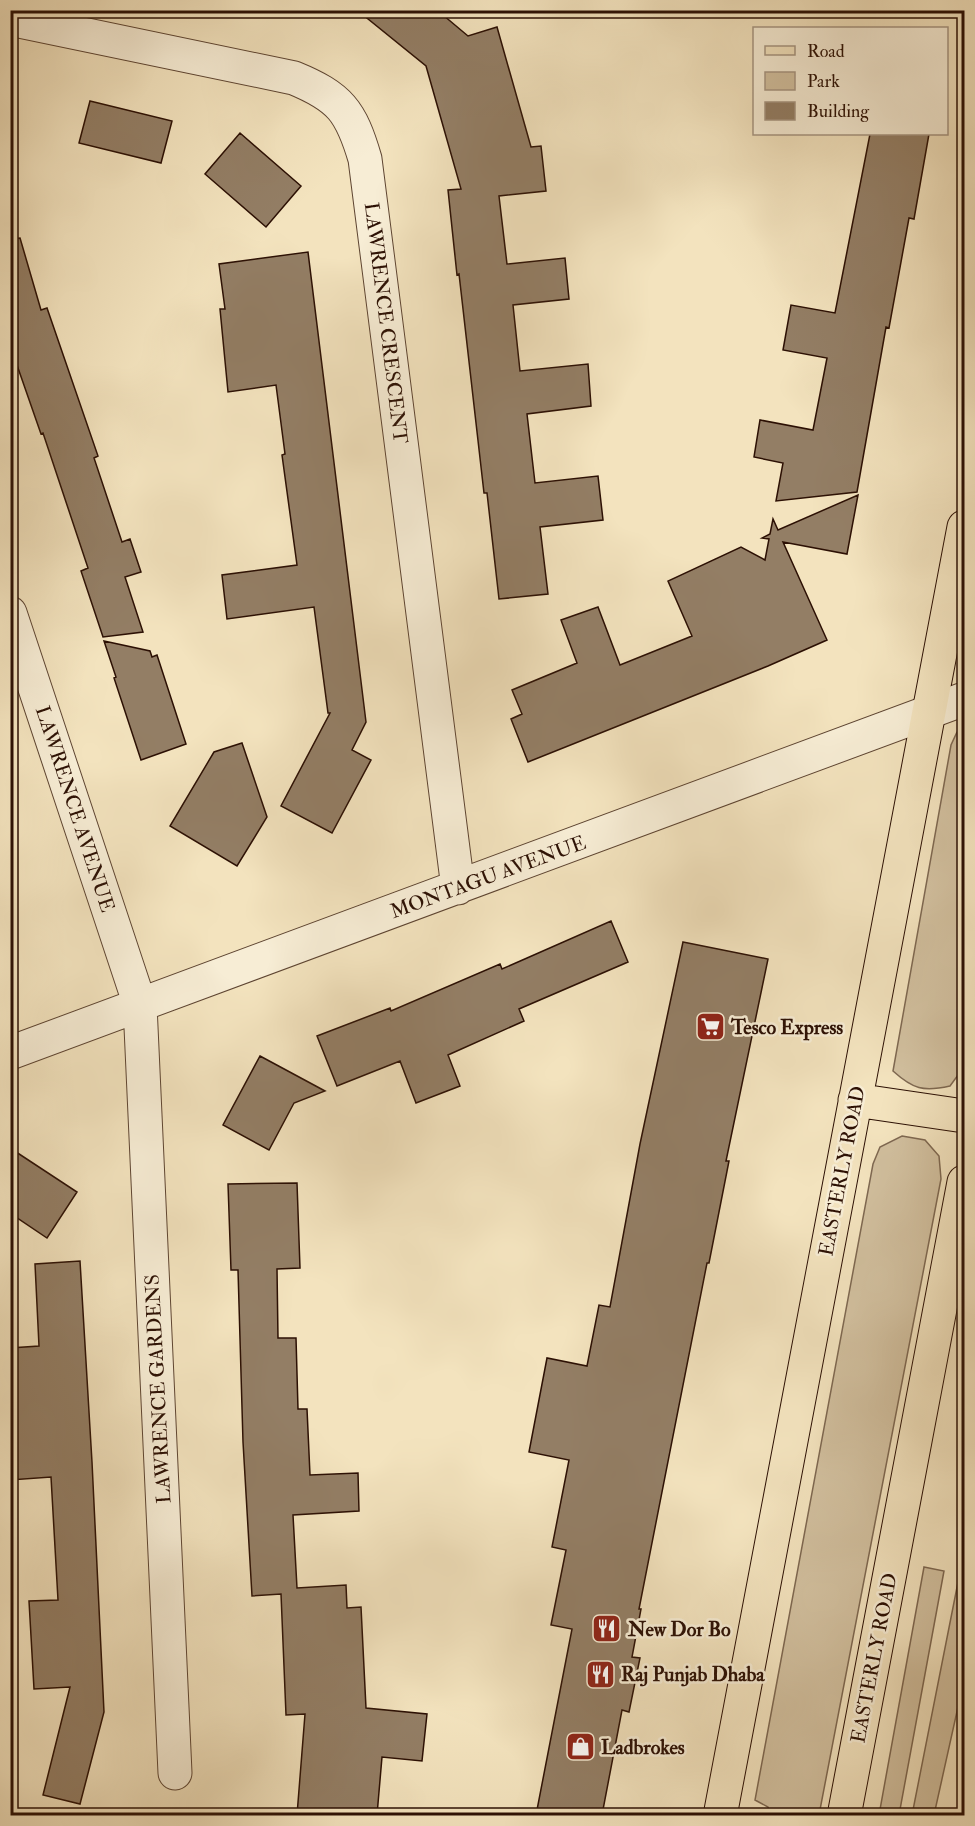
<svg xmlns="http://www.w3.org/2000/svg" width="975" height="1826" font-family="'IM FELL Double Pica',serif">
<style>
.green{fill:#d1bf9e;stroke:#7e6851;stroke-width:1.5}
.building{fill:#937e65;stroke:#2c1004;stroke-width:1.5}
.lines{fill:none;stroke-linecap:round;stroke-linejoin:round}
.minor-casing{stroke:#5e4532;stroke-width:35}
.primary-casing{stroke:#2c1004;stroke-width:35}
.minor{stroke:#f7edd5;stroke-width:33}
.primary{stroke:#f3e3be;stroke-width:33}
.labels{text-anchor:middle;dominant-baseline:central;stroke-width:5;stroke-linejoin:round;paint-order:stroke}
.street-label{font-size:20px;fill:#2c1004;stroke:#f7edd5}
.poi-label{font-size:20px;font-weight:bold;fill:#2c1004;stroke:#f7edd5;text-anchor:start}
</style>
<rect width="100%" height="100%" fill="#f3e3be"/>
<filter id="stains"><feTurbulence type="fractalNoise" baseFrequency=".00333" numOctaves="4"/><feColorMatrix values="0 0 0 0 .2 0 0 0 0 .09 0 0 0 0 .02 0 0 0 .5 -.17"/></filter>
<radialGradient id="worn" r=".72"><stop offset=".6" stop-color="#630" stop-opacity="0"/><stop offset="1" stop-color="#630" stop-opacity=".3"/></radialGradient>
<!-- green -->
<path class="green" d="M964 729V1052L961 1071 950 1086C923 1092 913 1089 893 1071L951 745 957 732Z
M902 1136 925 1140 939 1156 941 1179 819 1815H770L768 1807 755 1800 873 1164 880 1147Z
M924 1567 944 1571 899 1815H879Z
M960 1572 964 1573V1680L934 1815H912Z"/>
<!-- building -->
<path class="building" d="M357 10H437L468 36 497 27 531 147 541 146 546 191 499 196 507 264 565 258 569 299 513 305 520 371 588 364 591 406 527 414 535 483 598 476 603 520 540 527 548 594 499 599 487 493H484L459 274 457 275 448 190 461 189 426 66Z
M90 101 172 121 161 163 79 143Z
M240 133 301 186 266 227 205 174Z
M870 134H929L914 219 909 218 889 328 886 327 857 492 776 501 783 463 754 457 760 420 813 430 827 358 783 350 791 305 835 313Z
M20 238 41 310 47 308 98 456 94 458 122 542 130 539 141 572 125 577 143 632 103 637 81 571 88 568 43 433 41 434 10 345V239Z
M308 252 366 722 352 750 371 760 332 833 281 806 330 713H328L314 607 227 619 222 575 297 565 282 455 285 454 276 385 228 392 220 309H225L219 264Z
M858 495 847 554 783 542 827 640 768 666 528 762 511 719 522 714 512 690 577 663 561 620 598 607 620 665 692 636 668 581 741 547 765 560 769 539 762 538 770 534 773 519 778 530Z
M104 641 150 651 152 657 157 655 186 744 141 760 114 678 116 677Z
M242 743 267 817 237 866 170 826 214 752Z
M611 921 628 962 519 1009 524 1021 448 1055 460 1086 416 1103 400 1061 337 1086 317 1036 390 1008 391 1011 500 964 502 969Z
M683 942 768 959 726 1161H729L709 1263H707L639 1609H641L632 1657 640 1658 629 1712 622 1710 602 1815H536L572 1629 551 1625 566 1550 552 1547 569 1460 529 1452 547 1358 587 1366 599 1305 610 1307 640 1144Z
M260 1056 325 1091 294 1103 269 1150 223 1125Z
M10 1148 77 1192 47 1238 10 1213Z
M297 1183 300 1268 277 1269 278 1338H296L298 1409H307L310 1475 358 1473 359 1511 293 1515 297 1588 346 1585 347 1608 361 1607 366 1708 427 1714 422 1761 382 1757 377 1815H297L305 1714 286 1715 281 1594 252 1596 243 1442 238 1270H231L228 1184Z
M80 1261 92 1462 104 1712 80 1804 43 1795 70 1687 34 1689 29 1601 58 1600 51 1477 10 1480V1348L39 1346 35 1264Z"/>
<g class="lines">
<defs>
<path id="minor" d="M10 19 294 78C340 97 351 111 365 159L458 888
M10 613 140 1005 175 1773
M10 1053 964 699"/>
<path id="primary" d="M855 1100 964 1116
M720 1816 964 527
M844 1816 964 1182"/>
</defs>
<!-- minor casing -->
<use href="#minor" class="minor-casing"/>
<!-- primary casing -->
<use href="#primary" class="primary-casing"/>
<!-- minor -->
<use href="#minor" class="minor"/>
<!-- primary -->
<use href="#primary" class="primary"/>
</g>
<!-- icons -->
<defs>
<symbol id="supermarket-square" viewBox="-11 -11 22 22"><rect x="-9" y="-9" width="18" height="18" rx="4" fill="#8f2418" stroke="#f7edd5"/><path d="M-6-5.5h2.5l.6 2H6L4.5 2H-2.5L-4.4-4H-6ZM-1.5 3.2a1.3 1.3 0 1 0 .1 0ZM3 3.2a1.3 1.3 0 1 0 .1 0Z" fill="#fff"/></symbol>
<symbol id="restaurant-square" viewBox="-11 -11 22 22"><rect x="-9" y="-9" width="18" height="18" rx="4" fill="#8f2418" stroke="#f7edd5"/><path d="M-5-6h1v4h1v-4h1v4h1v-4h1v5L-1.5 .5V6h-2V.5L-5-1ZM5-6V6H3V1.5H1.5Q1.5-4 5-6Z" fill="#fff"/></symbol>
<symbol id="shop-square" viewBox="-11 -11 22 22"><rect x="-9" y="-9" width="18" height="18" rx="4" fill="#8f2418" stroke="#f7edd5"/><path d="M-5-2.5h2.3a2.7 3.5 0 0 1 5.4 0H5L5.5 6h-11ZM-1.5-2.5h3a1.5 2.3 0 0 0-3 0Z" fill="#fff"/></symbol>
</defs>
<g fill-rule="evenodd">
<use href="#supermarket-square" x="694" y="1010" width="33" height="33"/>
<use href="#restaurant-square" x="590" y="1612" width="33" height="33"/>
<use href="#restaurant-square" x="584" y="1658" width="33" height="33"/>
<use href="#shop-square" x="564" y="1730" width="33" height="33"/>
</g>
<g class="labels">
<!-- street labels -->
<g class="street-label">
<text transform="translate(386 323) rotate(83)">LAWRENCE CRESCENT</text>
<text transform="translate(75 809) rotate(72)">LAWRENCE AVENUE</text>
<text transform="translate(488 877) rotate(-20)">MONTAGU AVENUE</text>
<text transform="translate(842 1171) rotate(-79)">EASTERLY ROAD</text>
<text transform="translate(158 1389) rotate(-93)">LAWRENCE GARDENS</text>
<text transform="translate(874 1658) rotate(-79)">EASTERLY ROAD</text>
</g>
<!-- poi labels -->
<g class="poi-label">
<text x="731" y="1027">Tesco Express</text>
<text x="628" y="1629">New Dor Bo</text>
<text x="621" y="1674">Raj Punjab Dhaba</text>
<text x="601" y="1747">Ladbrokes</text>
</g>
</g>
<!-- margin -->
<rect width="975" height="1826" fill="none" stroke="#f3e3be" stroke-width="36"/>
<rect x="12" y="12" width="951" height="1802" fill="none" stroke="#2c1004" stroke-width="3"/>
<rect x="18" y="18" width="939" height="1790" fill="none" stroke="#2c1004" stroke-width="1.5"/>
<!-- legend -->
<rect x="753" y="27" width="195" height="108" fill="#f7edd5" stroke="#a69581" stroke-width="1.5"/>
<rect x="765" y="46" width="30" height="9" fill="#f3e3be" stroke="#a69581" stroke-width="1.5"/>
<text x="807" y="57" font-size="18" fill="#2c1004">Road</text>
<rect x="765" y="72" width="30" height="18" fill="#d1bf9e" stroke="#a69581" stroke-width="1.5"/>
<text x="807" y="87" font-size="18" fill="#2c1004">Park</text>
<rect x="765" y="102" width="30" height="18" fill="#937e65" stroke="#a69581" stroke-width="1.5"/>
<text x="807" y="117" font-size="18" fill="#2c1004">Building</text>
<rect width="100%" height="100%" filter="url(#stains)"/>
<rect width="100%" height="100%" fill="url(#worn)"/>
</svg>
